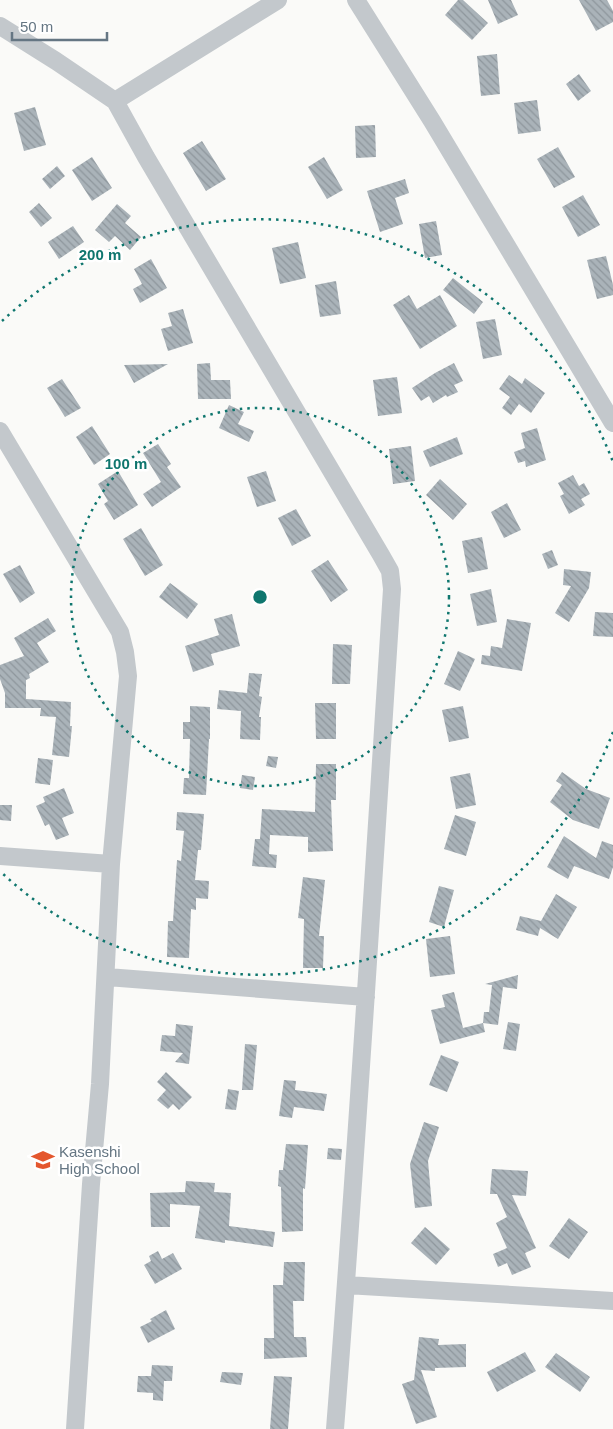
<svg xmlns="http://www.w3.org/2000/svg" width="613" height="1429" font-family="Helvetica,sans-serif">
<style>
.building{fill:url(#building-back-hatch)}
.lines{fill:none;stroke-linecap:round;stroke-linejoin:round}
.minor{stroke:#c3c8cc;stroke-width:18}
.ring{fill:none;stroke:#0f766e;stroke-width:2.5;stroke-dasharray:2.5 5}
.labels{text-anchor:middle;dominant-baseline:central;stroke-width:5;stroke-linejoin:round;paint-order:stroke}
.poi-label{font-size:15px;fill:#657683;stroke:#fff;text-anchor:start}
.centre{fill:#0f766e;stroke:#fff;stroke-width:2.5}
.ring-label{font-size:15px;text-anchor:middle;font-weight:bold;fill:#0f766e;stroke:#fff;stroke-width:5;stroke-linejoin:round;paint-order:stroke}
</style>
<defs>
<pattern id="building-back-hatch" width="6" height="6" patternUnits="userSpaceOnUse" patternTransform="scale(1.25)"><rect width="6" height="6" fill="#aab3b9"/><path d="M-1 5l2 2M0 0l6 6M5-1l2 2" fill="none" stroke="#8e969c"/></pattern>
</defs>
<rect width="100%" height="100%" fill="#fafaf8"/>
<!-- building -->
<path class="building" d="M458 0H463L488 23 472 40 445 15Z
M488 0H511L518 15 498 24Z
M579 0H607L613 11V22L596 31Z
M497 54 500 94 481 96 477 56Z
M579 74 591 91 578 101 566 84Z
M537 100 541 131 518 134 514 103Z
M35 107 46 145 24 151 14 113Z
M375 125 376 157 356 158 355 126Z
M202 141 226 179 206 191 183 153Z
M558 147 575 177 554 188 537 159Z
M92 157 112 188 92 201 72 170Z
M324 157 343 190 327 199 308 167Z
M57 166 65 176 50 189 42 179Z
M405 179 409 193 395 198 403 224 380 232 367 191Z
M583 195 600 225 578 237 562 207Z
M39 203 52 218 41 227 29 212Z
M117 204 131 216 125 223 141 237 130 250 115 236 109 242 95 230Z
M436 221 442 255 425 258 419 224Z
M73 226 84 242 59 259 48 242Z
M298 242 306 278 280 284 272 248Z
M606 256 613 285V295L597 299 587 260Z
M151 259 167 288 140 303 133 289 142 284 134 269Z
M453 278 483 302 474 314 443 290Z
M336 281 341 314 320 317 315 285Z
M409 295 417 309 440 295 457 326 420 349 393 305Z
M183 309 193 343 168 351 161 329 172 326 168 313Z
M495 319 502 355 483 359 476 322Z
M210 363 211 380H230L231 399H198L197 364Z
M454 363 463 381 454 385 458 392 447 397 446 395 433 403 429 396 421 401 412 388 435 373Z
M168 364 134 383 124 365Z
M509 375 522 384 525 378 545 393 531 413 519 404 511 415 502 408 510 397 499 389Z
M397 377 402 413 378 416 373 380Z
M62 379 81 408 65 417 47 388Z
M229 405 244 412 238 424 254 431 249 442 219 428Z
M92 426 110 454 94 465 76 437Z
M537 428 546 460 526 467 525 461 518 463 514 452 525 448 521 433Z
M457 437 463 454 430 467 423 451Z
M158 444 171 464 167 467 181 487 152 507 143 494 161 482 143 453Z
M411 446 415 481 393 484 389 449Z
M118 471 138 505 114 520 104 504 108 501 98 484Z
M266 471 276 501 257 507 247 477Z
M573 475 579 486 584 483 590 494 581 499 585 505 569 514 560 496 564 494 558 483Z
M440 479 467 504 453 520 426 495Z
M507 503 521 530 504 538 491 512Z
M296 509 311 536 292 546 278 518Z
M141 528 163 565 145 576 123 539Z
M482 537 488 569 468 573 462 541Z
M552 550 558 565 548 569 542 554Z
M328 560 348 590 331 602 311 571Z
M20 565 35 593 20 603 3 574Z
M564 569 591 572 589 588 569 622 555 613 571 586 563 585Z
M170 583 198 604 187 619 159 597Z
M491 589 497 622 477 626 470 594Z
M595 612 613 613V637L593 636Z
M232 614 240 646 211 654 214 665 193 672 185 646 219 635 214 619Z
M48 618 56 631 37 643 49 662 29 674 30 678 26 680V699L71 702 70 726H72L69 757 52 755 56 717 40 716 41 708H5V693L0 679V665L24 656 14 638Z
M507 619 531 623 522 671 481 664 482 655 490 656 491 646 502 648Z
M333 644 352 645 350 684H332Z
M458 651 475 659 460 691 444 684Z
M249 673 262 674 259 696 262 697 259 717H261L260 740 240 739 241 711 217 709 219 690 247 693Z
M315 703H336V739H316Z
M190 706 210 707V739H209L206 795 183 794 184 778H189L190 739H183V722H190Z
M463 706 469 738 449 742 442 710Z
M268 756 278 757 276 768 266 766Z
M38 758 53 760 50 785 35 783Z
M316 764H336V800H331L333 851 308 852V837L270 835 269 854 277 855 276 868 252 866 255 839H260L262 809 315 812Z
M562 772 586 789 610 798 599 829 573 820 550 802 562 785 556 781Z
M470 773 476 805 456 809 450 777Z
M242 775 255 777 253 790 240 788Z
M64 788 74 813 62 818 69 835 56 840 49 824 45 826 36 806 45 802 43 797Z
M0 805H12L11 821 0 820Z
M177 812 204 814 201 850H198L195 880 209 881 208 899 196 898V910L191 909 189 958 167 957 168 921H173L177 860 181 861 184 831 176 830Z
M455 815 476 822 466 856 444 849Z
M564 836 596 858 602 841 613 845V867L609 879 574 866 568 879 547 867Z
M303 877 325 880 319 936H324L323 968H303L304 919 298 918Z
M439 886 454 890 444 927 429 922Z
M556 894 577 907 558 939 540 928 538 936 516 930 520 916 541 921Z
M450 936 455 974 430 977 426 939Z
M518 975 517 989 503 987 498 1025 483 1023 484 1012H489L492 985 485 984Z
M454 992 463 1028 483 1023 485 1032 440 1044 431 1010 445 1007 442 995Z
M508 1022 520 1024 516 1051 503 1049Z
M176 1024 193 1026 189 1064 175 1062 183 1053 160 1051 162 1035 175 1036Z
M245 1044 257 1045 253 1090H242Z
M441 1055 459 1062 447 1092 429 1085Z
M166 1072 192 1097 179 1110 173 1104 168 1109 157 1100 166 1090 157 1082Z
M284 1080 296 1081 295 1090 327 1094 324 1111 294 1107 292 1118 279 1116Z
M228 1089 239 1091 236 1110 225 1109Z
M424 1122 439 1127 428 1161 432 1206 415 1208 410 1164Z
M286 1144 308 1145 305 1189 303 1188V1231L282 1232 281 1187 278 1186 279 1170H283Z
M328 1148 342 1149 341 1160 327 1159Z
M492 1169 528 1171 526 1196 512 1195 536 1248 525 1253 531 1267 512 1275 507 1263 498 1267 493 1254 507 1248 496 1223 507 1217 497 1194H490Z
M186 1181 215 1183 214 1192 231 1193 229 1226 275 1232 273 1247 225 1240V1243L195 1238 200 1206 170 1204V1227H151L150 1193 185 1192Z
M569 1218 588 1232 569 1259 549 1246Z
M425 1227 450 1249 436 1265 411 1243Z
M158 1251 162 1259 173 1253 182 1269 155 1284 144 1265 151 1261 149 1256Z
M284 1262H305L304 1301H293L294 1337H306L307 1357 264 1359V1338H274L273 1285H283Z
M166 1310 175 1329 148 1343 140 1327 152 1321 150 1319Z
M419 1337 439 1339 438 1345 466 1344V1367L435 1368V1371L421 1370 437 1417 416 1424 402 1384 414 1380Z
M525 1352 536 1371 497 1392 487 1372Z
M556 1353 590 1377 580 1392 545 1367Z
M152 1365 173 1366 172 1381H164L163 1401 153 1400V1393L137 1392 138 1376H151Z
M222 1372 243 1373 241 1385 220 1382Z
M274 1376 292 1377 288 1429H270Z"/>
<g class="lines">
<!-- minor -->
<path class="minor" d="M356 0 432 121 613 423
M0 26 56 61 115 101 146 157 381 555 390 571 392 589C374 869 357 1149 335 1429
M115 101 278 0
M0 431 120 632 125 652 128 676 111 864 100 1084 91 1184 75 1429
M0 856 111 864
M107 977 366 997
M346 1285 613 1301"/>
</g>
<!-- distance rings -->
<g class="ring">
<circle cx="260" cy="597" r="189"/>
<path d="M613 732A378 378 0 0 1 2 873M2 321A378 378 0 0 1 613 462"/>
</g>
<!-- icons -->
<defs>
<symbol id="school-bare" viewBox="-9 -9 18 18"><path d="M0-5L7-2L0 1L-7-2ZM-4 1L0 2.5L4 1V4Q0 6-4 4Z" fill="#e4572e" stroke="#fff" stroke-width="2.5" paint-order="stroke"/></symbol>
</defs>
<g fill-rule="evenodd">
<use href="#school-bare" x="27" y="1144" width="32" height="32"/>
</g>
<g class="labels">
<!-- poi labels -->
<g class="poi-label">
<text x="59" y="1151">Kasenshi<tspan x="59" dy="17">High School</tspan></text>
</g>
</g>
<circle cx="260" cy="597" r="8" class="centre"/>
<g class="ring-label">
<text x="100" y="260">200 m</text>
<text x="126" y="469">100 m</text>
</g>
<!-- scale -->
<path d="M12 32v8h95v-8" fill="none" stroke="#657683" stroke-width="2.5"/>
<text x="20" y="32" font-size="15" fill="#657683" stroke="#ffffff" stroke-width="4" paint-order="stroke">50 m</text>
</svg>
